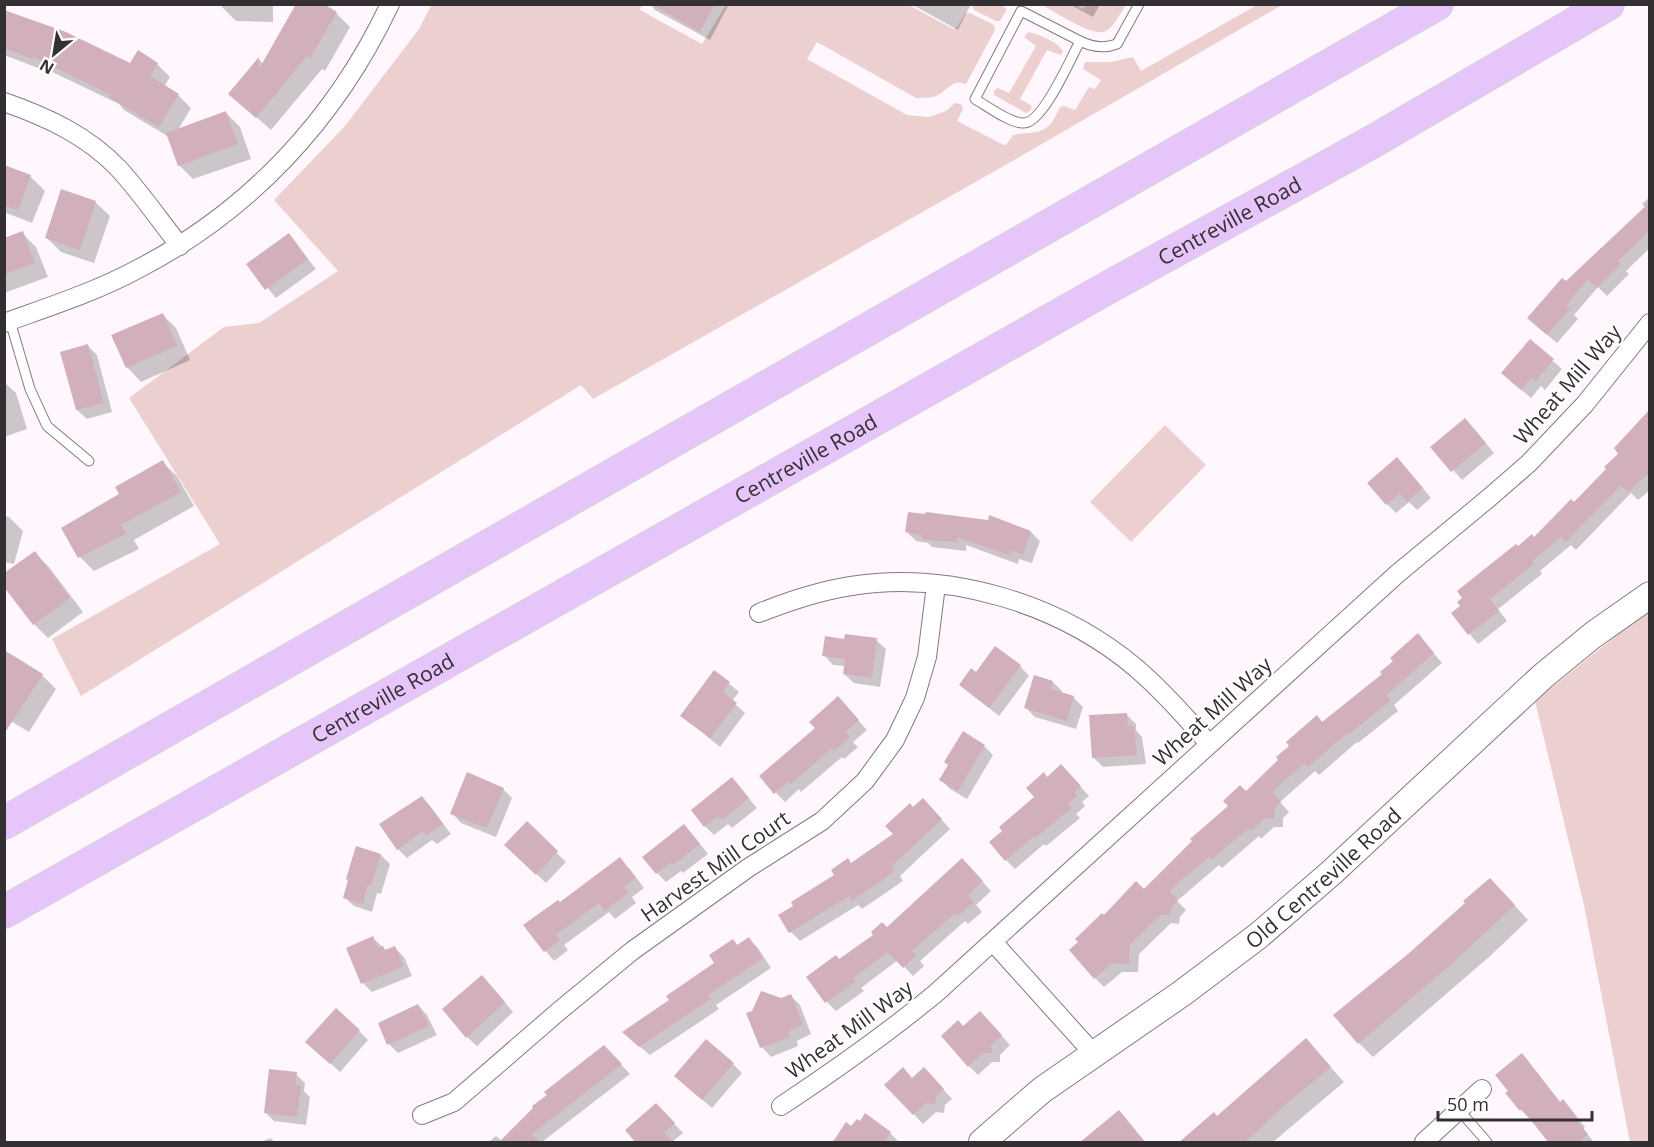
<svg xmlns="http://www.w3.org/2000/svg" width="1654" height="1147" font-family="'Open Sans',sans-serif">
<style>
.green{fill:#ecd0cf}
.shadow{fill:#0003}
.building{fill:#d1b0bb}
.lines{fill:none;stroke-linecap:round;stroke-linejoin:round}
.lane-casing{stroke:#857982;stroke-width:11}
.street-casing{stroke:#857982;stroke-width:20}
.secondary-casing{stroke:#857982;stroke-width:28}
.highway-casing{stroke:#d6d5d6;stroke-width:34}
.lane{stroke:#fff;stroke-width:9}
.street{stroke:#fff;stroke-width:18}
.secondary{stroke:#fff;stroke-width:26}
.highway{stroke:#e5c5fa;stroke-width:32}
.labels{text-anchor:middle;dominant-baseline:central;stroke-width:4.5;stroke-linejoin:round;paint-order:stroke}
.street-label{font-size:21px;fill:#342f33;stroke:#fff}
</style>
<rect width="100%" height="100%" fill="#fff7fd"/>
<!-- green -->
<path class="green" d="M432 4 642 5 640 10 702 44 726 5H909L953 29 957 27 965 14 970 13 994 25 995 30 966 84C950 79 949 90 936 96 929 98 923 98 916 98L817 42 807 59 907 115 929 117 946 111 955 103 961 104 963 109 957 121 1004 145H1006L1013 135C1040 130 1047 137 1060 107L1064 106 1075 110 1089 87 1095 89 1101 80 1083 69 1085 62H1111L1133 57 1141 71 1257 5H1282L1009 163 593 399 581 385 81 696 52 639 220 544 129 398 224 327 259 323 338 271 274 200 345 126 419 29Z
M972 5H1001L1006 8V11L1000 21H996L974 10Z
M1042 5H1075L1083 9 1086 5H1126C1120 13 1115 26 1106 31 1093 38 1054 11 1042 5Z
M1028 32C1040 35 1057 41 1063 51L1061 55 1047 50 1020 99 1032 106 1030 111 1026 113 994 95V91L998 88 1009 93 1036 46 1024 37Z
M1165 425 1206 465 1131 542 1090 502Z
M1649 612 1650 1142H1630L1584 905 1535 701 1627 627Z"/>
<!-- shadow -->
<path class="shadow" d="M222 4H273V22L236 21 222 7Z
M650 4H729L710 40 655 10Z
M911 4H971L958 30Z
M1069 4H1100L1093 17Z
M4 11 130 65 138 52 157 64 170 77 164 87 178 95 191 108 178 130 226 113 240 127 251 159 193 179 179 165 169 137 124 110 119 104 46 69V71L4 55Z
M336 13 350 27 325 71 322 69 271 130 230 94 259 59 263 64Z
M4 166 31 177 45 191 32 223 4 212Z
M1650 197V248L1626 271 1629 274 1607 296 1598 287 1574 315 1578 319 1557 343 1538 327 1566 283 1646 208 1642 204Z
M95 202 110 216 94 263 61 252 46 237Z
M22 233 36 247 48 277 4 293V239Z
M289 235 316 269 276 298 248 264Z
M162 314 176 328 190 360 141 382 127 367 113 336Z
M1530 341 1562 369 1545 390 1541 386 1531 398 1512 382Z
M88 346 97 355 112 412 87 419 77 410 62 353Z
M4 384H6L16 393 27 429 4 437Z
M1650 411V490L1638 500 1631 493 1576 550 1571 545 1540 571 1542 574 1498 609 1507 621 1478 644 1453 614 1518 548 1535 539 1574 504 1621 454Z
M1474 429 1494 453 1462 480 1432 447Z
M162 462 177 476 194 506 134 540 139 549 94 571 80 557 121 495Z
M1406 468 1431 498 1417 510 1409 502 1396 513 1387 504Z
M4 516 9 517 23 531 14 564 4 562Z
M907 532H1031L1040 541 1032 563 1019 559 1018 564 966 545V551L932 547 928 543 916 541Z
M35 553 49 567 83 612 48 638 34 624Z
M845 640H876L886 649 880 687 854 683 844 674 845 666 833 665 824 655Z
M1427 645 1442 663 1394 705 1398 711 1358 743 1357 742 1319 775 1315 771 1280 802 1289 812 1283 818V827H1274L1261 839 1259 836 1222 868 1219 865 1177 901 1186 910 1180 917 1179 924 1171 923 1139 954 1138 972H1122L1104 987 1095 978 1104 917 1143 890 1246 793 1323 723Z
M1020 666 1029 676 999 716 961 685 976 674Z
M715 672 739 692 732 701 745 713 720 747 682 716Z
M42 675 56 689 29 732 4 717Z
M1053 682 1062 691 1061 694 1073 697 1083 707 1076 729 1035 717 1026 708Z
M847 708 867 730 853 742 858 747 844 759 842 757 801 792 799 789 785 802 776 793Z
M1126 714 1136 724V730L1142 737 1146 764 1103 767 1094 758Z
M984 746 993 755 967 799 950 789 941 780Z
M1070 775 1089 796 1082 802 1085 806 1076 814 1080 818 1046 846 1044 844 1015 869 1006 860 1036 797 1048 778Z
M732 779 757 808 732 828 728 824 714 835 705 826Z
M503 789 512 798 496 837 461 823 452 813Z
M422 797 431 807 451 834 437 844 432 840 407 858 398 849Z
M913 809H932L950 829 900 876 903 881 862 909 858 905 800 941 791 932 780 916 895 834Z
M527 824 566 862 546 883 506 845Z
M693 835 708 854 683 873 681 871 666 882 657 873Z
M381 855 390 864 381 894 377 893 372 912 354 906 344 897Z
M629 868 644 888 632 897 636 903 615 919 609 912 564 945 568 950 554 961 525 926 560 904Z
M971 869 991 891 976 905 982 912 968 924 965 921 920 961 924 966 913 976 898 960 861 988 864 991 836 1011 827 1002 808 977 840 961 888 929Z
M1504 894 1528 920 1489 957 1373 1057 1359 1043Z
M373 938 387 951 395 948 404 957 412 976 372 992 363 983Z
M749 939 758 948 771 968 716 1005 719 1009 650 1055 633 1041 671 1001 716 964 733 941 738 946Z
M491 986 513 1012 477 1046 467 1037Z
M791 996 800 1005 811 1034 797 1041 798 1046 771 1057 762 1047 753 1012Z
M418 1005 427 1015 437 1035 398 1053 389 1044Z
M989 1022 1010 1045 1000 1055V1062H992L978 1075 969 1066 963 1028Z
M359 1031 368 1040 340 1072 317 1051Z
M1306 1040 1344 1082 1273 1142H1196L1217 1117Z
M1522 1055 1561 1103 1563 1101 1572 1111 1585 1127 1583 1129 1594 1142H1551L1531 1118 1530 1119 1521 1110Z
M613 1056 630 1074 542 1142H489L496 1136 502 1141Z
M733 1064 742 1073 712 1108 686 1086Z
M296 1074 305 1083 304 1091 310 1097 306 1125 274 1121 265 1112Z
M933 1078 952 1099 945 1105 944 1113 936 1112 923 1124 886 1085 913 1079Z
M665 1114 683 1133 672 1142H638Z
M852 1128 890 1133 899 1142H836Z
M270 1138 275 1142H261Z"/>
<!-- building -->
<path class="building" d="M296 4H324L337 12 310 58 307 56 256 118 228 94 259 57V69Z
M651 4H715L700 32Z
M4 10 66 32 130 63 138 50 158 63 150 76 179 94 159 127 109 97 111 95 33 57 32 59 4 48Z
M226 111 238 144 178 166 166 133Z
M4 165 31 175 18 210 4 205Z
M61 189 96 201 80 250 45 238Z
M1650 202V230L1618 261 1621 264 1597 288 1588 279 1566 306 1570 309 1547 335 1527 318 1562 278 1566 281Z
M23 231 35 263 4 274V238Z
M289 233 308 259 265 290 246 264Z
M163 313 177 346 126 368 111 335Z
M1530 339 1554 359 1535 382 1531 378 1521 390 1501 373Z
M88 344 104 403 76 410 60 352Z
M1650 409V472L1628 492 1621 485 1566 542 1561 537 1532 561 1534 564 1490 599 1499 611 1468 635 1451 613 1460 606 1457 602 1462 598 1457 591 1516 544 1518 546 1532 534 1534 537 1571 499 1574 502 1606 469 1604 467 1618 454 1614 448Z
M1465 418 1486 443 1451 472 1430 447Z
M1397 457 1423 488 1407 502 1400 493 1386 505 1367 483Z
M163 460 181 492 121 525 126 534 78 558 61 528 119 494 115 487Z
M908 512 925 514 926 512 988 520 989 515 1031 531 1023 555 1010 550 1009 555 957 537V542L937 541 922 539V535L905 532Z
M35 551 70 598 33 625 4 587V573Z
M1418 633 1434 653 1386 695 1390 701 1348 735 1347 733 1308 767 1305 763 1284 781 1272 792 1281 802 1275 808 1274 819 1265 818 1251 831 1249 828 1211 860 1209 857 1169 891 1178 900 1172 907 1170 915H1161L1130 944 1129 964 1112 963 1094 979 1069 950 1078 942 1075 939 1102 913 1104 915 1136 881 1144 889 1192 841 1190 839 1228 806 1223 801 1240 785 1246 791 1278 760 1276 757 1289 746 1286 742 1317 715 1322 722 1382 674 1380 672 1393 661 1390 658Z
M845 634 877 638 872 678 843 674 845 659 822 656 825 636 844 639Z
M995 646 1021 665 989 708 959 685 971 668 976 672Z
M4 650 43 674 4 734Z
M714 670 730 682 723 692 737 703 710 738 680 716Z
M1034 675 1053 681 1051 689 1074 696 1067 721 1024 708Z
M838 696 859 720 845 732 850 737 834 751 832 748 791 784 789 781 774 794 759 776 815 728 809 722Z
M1127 713 1128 726H1134L1137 755 1092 758 1089 715Z
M963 731 985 745 958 791 939 780 948 765 944 762Z
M1061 764 1081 786 1074 792 1077 796 1068 804 1072 808 1035 838 1034 836 1005 861 989 842 1002 831 999 827 1034 797 1026 788 1044 772 1047 777Z
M467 772 504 788 487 828 450 814Z
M732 777 749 798 722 820 718 816 704 827 691 810Z
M422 796 443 824 426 836 423 831 397 850 379 824Z
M923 798 942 819 892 866 895 871 852 901 849 896 789 933 778 915 793 906 791 902 834 875 831 870 848 858 851 863 893 834 885 826 910 803 913 807Z
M527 821 558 851 536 875 504 845Z
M684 824 700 844 673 865 671 862 656 874 642 857Z
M356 846 381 854 371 886 368 885 363 904 343 898 348 880 346 879Z
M620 857 636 878 624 887 628 893 605 911 599 903 556 935 560 940 544 952 523 925 558 900 560 902Z
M962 858 983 881 968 895 974 902 958 916 955 913 912 951 916 956 903 968 888 952 853 978 856 981 825 1003 806 977 836 955 839 959 873 935 871 932 882 922 887 927Z
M1490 878 1515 905 1448 967 1358 1044 1333 1015 1408 954 1465 903 1463 901Z
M373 936 378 948 383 946 385 950 395 946 404 966 361 984 346 948Z
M749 937 763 958 708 995 711 999 639 1047 622 1032 669 1000 666 996 714 963 709 955 733 939 737 945Z
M482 975 505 1002 466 1038 442 1009Z
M761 991 781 998 791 994 803 1024 788 1032 790 1037 760 1048 746 1013 752 1011Z
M418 1004 429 1026 387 1045 378 1023Z
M336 1008 360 1030 330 1064 305 1042Z
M980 1011 1002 1035 991 1045 992 1053H983L968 1067 941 1036 958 1020 963 1026Z
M1306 1038 1331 1067 1286 1104 1244 1143H1178L1214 1112 1217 1116Z
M706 1039 734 1063 702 1100 674 1076Z
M604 1045 622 1064 532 1134 541 1143H498L533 1108 532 1106 547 1095 544 1092Z
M1522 1053 1560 1102 1563 1099 1577 1117 1575 1119 1588 1134 1578 1143H1549L1522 1109 1520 1111 1505 1093 1508 1091 1495 1075Z
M903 1067 912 1078 924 1067 944 1089 936 1096 935 1104 926 1103 913 1115 884 1085Z
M269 1069 297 1072 295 1085 301 1086 297 1117 264 1113Z
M656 1103 675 1123 664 1133 673 1143H636L625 1130Z
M1119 1110 1146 1143H1079Z
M865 1113 891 1132 883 1143H832L846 1122 851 1126 857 1119 860 1121Z"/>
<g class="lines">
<defs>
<path id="lane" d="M1080 41C1071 58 1043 123 1024 123 1011 124 987 106 975 99L1021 11 1080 41C1092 47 1104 49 1117 44L1139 4
M10 321 30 389 47 426 89 461
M1459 1110 1487 1142"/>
<path id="street" d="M4 102C47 117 88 136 119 169 141 193 160 221 180 246
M4 323C48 307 95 292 136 270 249 212 336 119 390 4
M759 613C789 601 819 591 851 586 950 570 1060 604 1136 668 1163 691 1186 717 1209 744
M993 942 1093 1053
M781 1106C834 1071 886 1034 935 994L1397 574 1490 497 1529 463 1585 404 1650 323
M422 1115 454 1102 558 1012 632 951 748 868 822 821 865 781 895 740 915 698 927 657 936 585
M1424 1142 1482 1089"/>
<g id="secondary">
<path id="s1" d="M982 1142 1042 1090 1181 994 1258 936 1331 873 1543 676 1593 635 1650 595"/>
</g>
<g id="highway">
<path d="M4 823 1437 4"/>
<path id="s2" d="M4 912 1109 287 1372 142 1608 4"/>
</g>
</defs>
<!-- lane casing -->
<use href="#lane" class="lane-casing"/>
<!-- street casing -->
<use href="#street" class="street-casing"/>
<!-- secondary casing -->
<use href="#secondary" class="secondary-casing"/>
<!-- highway casing -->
<use href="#highway" class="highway-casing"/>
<!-- lane -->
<use href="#lane" class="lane"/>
<!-- street -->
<use href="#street" class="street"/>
<!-- secondary -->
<use href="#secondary" class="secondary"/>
<!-- highway -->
<use href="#highway" class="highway"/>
</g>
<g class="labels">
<!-- street labels -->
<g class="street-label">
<text stroke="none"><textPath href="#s2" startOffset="1407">Centreville Road</textPath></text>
<text transform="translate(1567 384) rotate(-49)">Wheat Mill Way</text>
<text stroke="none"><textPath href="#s2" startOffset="921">Centreville Road</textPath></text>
<text stroke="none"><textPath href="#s2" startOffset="435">Centreville Road</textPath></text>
<text transform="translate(1212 711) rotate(-42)">Wheat Mill Way</text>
<text transform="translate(715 866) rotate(-35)">Harvest Mill Court</text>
<text stroke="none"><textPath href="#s1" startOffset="432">Old Centreville Road</textPath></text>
<text transform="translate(849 1029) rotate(-36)">Wheat Mill Way</text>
</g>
</g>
<!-- border -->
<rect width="1654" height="1147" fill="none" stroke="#342f33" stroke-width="12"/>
<!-- north arrow -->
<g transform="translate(54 54) rotate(210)" stroke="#ffffff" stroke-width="4.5" paint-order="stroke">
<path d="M0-4.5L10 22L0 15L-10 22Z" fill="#342f33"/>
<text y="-9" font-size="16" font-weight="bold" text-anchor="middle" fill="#342f33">N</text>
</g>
<!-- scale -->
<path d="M1438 1111v9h154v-9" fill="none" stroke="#342f33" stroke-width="3"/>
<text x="1447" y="1111" font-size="18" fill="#342f33" stroke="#ffffff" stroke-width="4.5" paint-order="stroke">50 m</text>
</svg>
